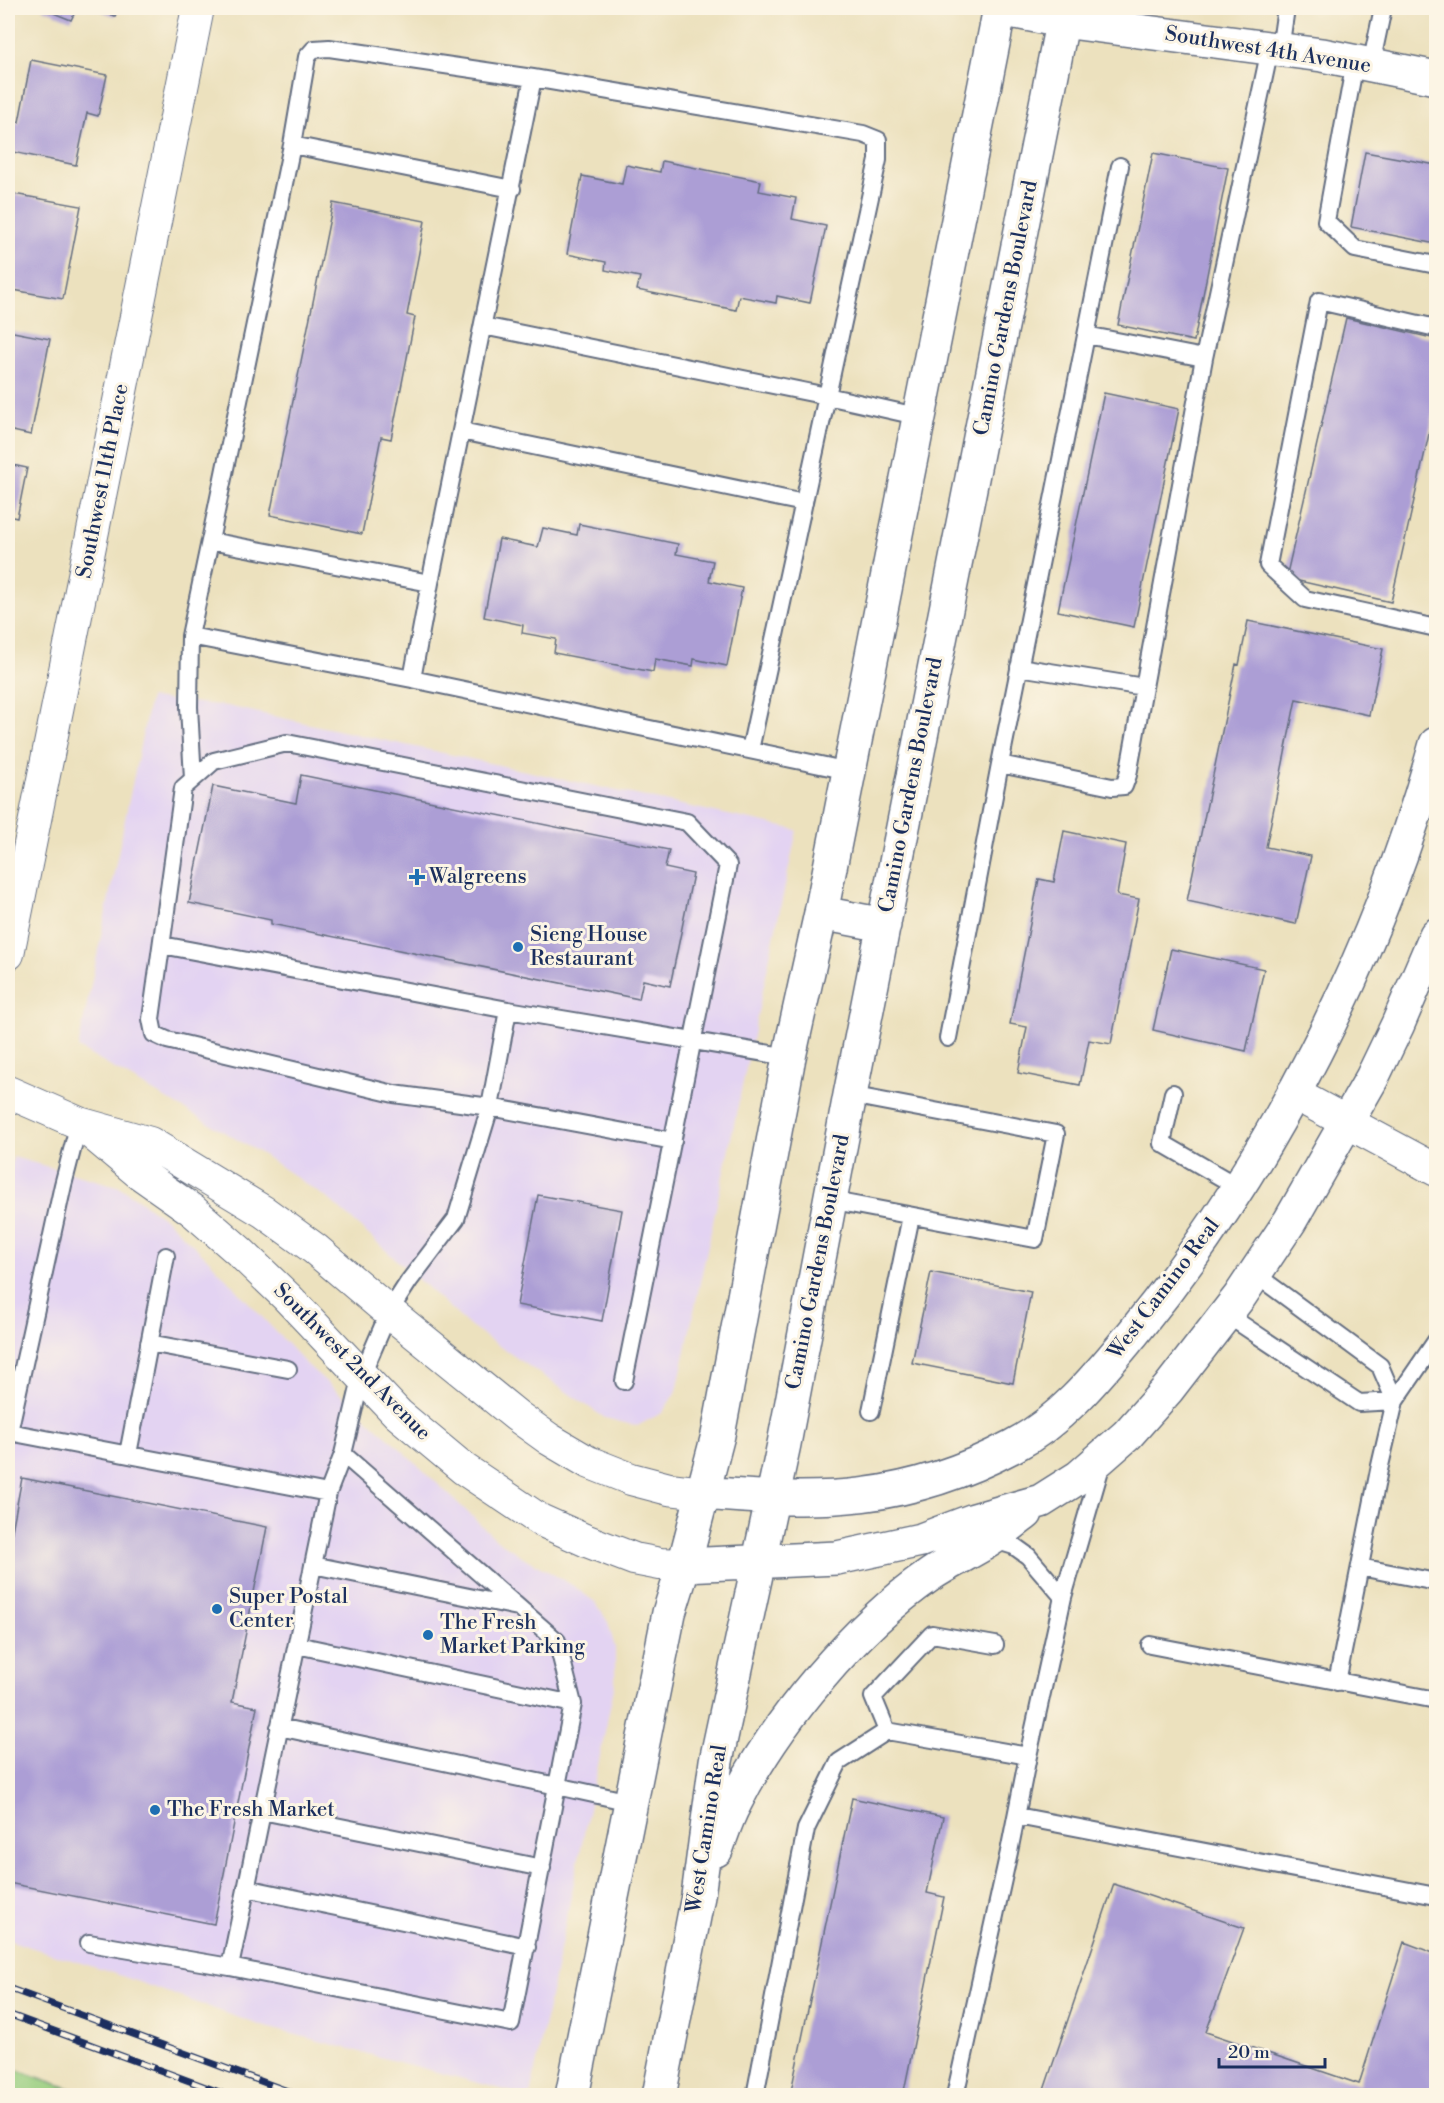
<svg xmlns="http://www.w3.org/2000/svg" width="1444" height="2103" font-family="'Libre Bodoni',serif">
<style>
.built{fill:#e3d3f2}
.green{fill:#99ce7f;stroke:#5a7e6e;stroke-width:1.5}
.building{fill:#ac9ed5}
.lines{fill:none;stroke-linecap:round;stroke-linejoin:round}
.service-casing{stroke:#646d80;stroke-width:20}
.minor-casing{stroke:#646d80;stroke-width:34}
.tertiary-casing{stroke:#646d80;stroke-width:36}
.service{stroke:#fff;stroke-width:16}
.minor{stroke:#fff;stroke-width:32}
.tertiary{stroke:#fff;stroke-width:33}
.rail-casing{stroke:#1b2f5e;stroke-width:7}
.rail{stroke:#fcf5e5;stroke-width:4.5;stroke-dasharray:14;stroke-linecap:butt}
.poi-dot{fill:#1f6fb2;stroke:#fcf5e5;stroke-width:2}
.labels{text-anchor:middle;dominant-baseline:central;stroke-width:6;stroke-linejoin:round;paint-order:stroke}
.street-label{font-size:21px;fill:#1b2f5e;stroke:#fcf5e5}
.poi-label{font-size:21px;fill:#1b2f5e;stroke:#fcf5e5;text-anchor:start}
</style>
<rect width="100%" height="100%" fill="#fcf5e5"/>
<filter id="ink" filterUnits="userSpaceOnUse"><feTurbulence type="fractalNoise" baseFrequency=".0167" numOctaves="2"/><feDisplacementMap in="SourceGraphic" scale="12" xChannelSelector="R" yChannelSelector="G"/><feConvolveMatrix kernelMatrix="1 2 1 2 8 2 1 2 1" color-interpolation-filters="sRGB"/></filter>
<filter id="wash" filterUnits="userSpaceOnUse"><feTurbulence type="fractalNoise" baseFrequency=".008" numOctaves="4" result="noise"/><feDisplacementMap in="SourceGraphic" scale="24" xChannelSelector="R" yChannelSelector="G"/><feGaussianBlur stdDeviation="1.35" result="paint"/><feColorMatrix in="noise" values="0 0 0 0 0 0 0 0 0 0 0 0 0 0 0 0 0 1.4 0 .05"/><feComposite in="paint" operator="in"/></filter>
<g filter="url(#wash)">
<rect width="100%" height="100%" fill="#ece1be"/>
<!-- built -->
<path class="built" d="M150 698 227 706 797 830 677 1390 662 1413 637 1426 605 1418 471 1327 331 1201 262 1154 78 1048Z
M13 1157 120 1187 167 1220 210 1261 304 1362 388 1437 497 1540 528 1560 572 1585 595 1602 608 1622 615 1648V1683L530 2095H524L262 2026 113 1973 8 1940V1181Z"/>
<!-- green -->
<path class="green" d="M8 2067 80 2092 89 2095H8Z"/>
<g id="blocks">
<!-- building -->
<path class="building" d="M41 8H77L71 20Z
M93 8H119L115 16Z
M31 60 107 75 98 116 87 113 76 165 8 151V119L19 122Z
M1365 152 1436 165V244L1351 227Z
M1153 153 1228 168 1194 341 1118 325Z
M662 161 761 181 759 191 796 198 792 219 826 226 810 303 777 296 776 303 739 296 736 310 637 290 640 277 605 270 606 262 567 254 582 176 622 184 626 165 660 172Z
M8 193 81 206 63 299 8 289Z
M333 203 425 221 407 315 415 317 391 439 381 437 362 534 270 515Z
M1346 318 1436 339V403L1391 602 1286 578Z
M8 331 50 339 31 435 8 430Z
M1104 393 1179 409 1134 627 1058 611Z
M8 464 27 468 17 518 8 516Z
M579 524 678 544 676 554 713 561 709 581 742 588 727 666 694 659 693 666 655 659 653 672 554 653 556 639 522 633 523 625 484 617 499 539 538 547 543 528 577 535Z
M1248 621 1383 649 1369 715 1296 699 1266 847 1311 856 1296 924 1187 901 1236 664 1239 665Z
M301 775 669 850 665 868 693 874 670 986 643 980 639 999 271 924V920L189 903 213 786 296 803Z
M1064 831 1126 844 1117 895 1139 899 1111 1044 1089 1040 1080 1085 1018 1073 1027 1027 1010 1024 1039 879 1054 882Z
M1171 949 1264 969 1246 1051 1153 1030Z
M538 1195 622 1210 602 1321 517 1305Z
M931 1272 1031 1292 1013 1383 912 1363Z
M22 1478 267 1527 232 1702 257 1707 214 1924 8 1883V1552Z
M852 1798 943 1817 927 1893 944 1897 903 2096H790Z
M1114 1884 1244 1928 1206 2032 1359 2084 1404 1942 1436 1954V2096H1042Z"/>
</g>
</g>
<g filter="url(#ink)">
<use href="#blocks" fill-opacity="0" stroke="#646d80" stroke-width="1.5"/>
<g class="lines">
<defs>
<path id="service" d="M1280 50 1286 8
M1355 62 1326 221 1355 249 1436 265
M1371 65 1383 8
M292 145 512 189
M1120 166 1000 764 1112 787 1124 786 1128 775 1204 358 1270 49
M1436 328 1319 301 1268 565 1305 599 1436 628
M1086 335 1204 358
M461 431 804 503
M210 541 292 145 307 57 314 49 329 48 533 78 863 134 878 140V160L827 396 483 326
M430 583 533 78
M190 636 210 541 430 583 412 679 190 636 189 707 193 779
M1019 667 1144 687
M412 679 849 771
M750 750 827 396 921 417
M162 945 508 1010
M948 1038 1000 764
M1173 1093 1162 1143 1238 1187
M79 1123 63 1185 9 1432 328 1493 343 1454 362 1375 389 1312 409 1281 456 1219 490 1107 508 1010 789 1057
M829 1200 1035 1239 1056 1134 850 1095
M1255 1274 1380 1366 1395 1401
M1226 1314 1359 1403 1395 1401
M149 1343 288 1369
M624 1381C659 1209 693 1037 728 865L687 822 287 743 214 761 183 788 151 1019 154 1034 167 1040 394 1094 490 1107 673 1141
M871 1411 911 1216
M128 1454 166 1256
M991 1539 1014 1546 1028 1556 1063 1597
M313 1565 518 1607
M1360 1567 1436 1582
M297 1645 573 1704
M1150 1645 1436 1700
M1337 1682 1379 1470 1395 1401 1436 1341
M279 1727 557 1786 573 1704 557 1641 343 1454
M887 1731 873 1697 932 1634 995 1645
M1028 1756 1063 1597 1102 1463
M262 1811 542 1868
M1017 1816 1436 1896
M246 1888 527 1947
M89 1943 230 1967 328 1493
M230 1967 511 2023 557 1786 630 1802
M755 2096 806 1829 839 1762 887 1731 1028 1756 1009 1852 955 2096"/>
<path id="minor" d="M8 954 198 8
M8 1092 79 1123 150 1143 264 1212 315 1249 389 1312 517 1416 549 1439 588 1462 631 1479 669 1489 704 1493
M1293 1093 1436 1170
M89 1131 138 1172 192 1210 239 1251 287 1297 398 1414 464 1469 540 1520 587 1541 634 1559 660 1564 684 1565"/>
<path id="tertiary" d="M1000 9 1062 21 1322 55 1436 78
M821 913 884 925
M704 1493C822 1503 906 1503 1013 1446 1063 1420 1099 1374 1134 1332 1272 1163 1378 953 1436 744
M684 1565 837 1558 921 1540 974 1520 1041 1501 1079 1477 1127 1435 1168 1389 1240 1296 1290 1221 1372 1078 1398 1024 1436 935
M716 1850C722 1834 727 1817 735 1803 775 1722 856 1626 930 1575 949 1562 970 1553 990 1540 1002 1532 1014 1522 1026 1513
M572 2096 669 1613 684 1565 718 1435 789 1057 821 913 1000 8
M659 2096 698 1896 716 1761 784 1444 850 1095 1065 8"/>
</defs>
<!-- service casing -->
<use href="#service" class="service-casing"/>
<!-- minor casing -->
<use href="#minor" class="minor-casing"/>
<!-- tertiary casing -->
<use href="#tertiary" class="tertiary-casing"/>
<!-- service -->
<use href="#service" class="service"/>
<!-- minor -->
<use href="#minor" class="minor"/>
<!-- tertiary -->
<use href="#tertiary" class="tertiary"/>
<defs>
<path id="rail" d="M8 1988 301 2096
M8 2014 230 2096"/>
</defs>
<!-- rail casing -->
<use href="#rail" class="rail-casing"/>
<!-- rail -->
<use href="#rail" class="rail"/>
</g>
</g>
<!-- markers -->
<g class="poi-dot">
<path d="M414 868h6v6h6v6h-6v6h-6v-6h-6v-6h6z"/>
<circle cx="518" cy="947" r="6"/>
<circle cx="217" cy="1609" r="6"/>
<circle cx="428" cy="1635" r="6"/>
<circle cx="155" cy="1810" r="6"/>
</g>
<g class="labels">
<!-- street labels -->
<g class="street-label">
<text transform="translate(1268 50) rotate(9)">Southwest 4th Avenue</text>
<text transform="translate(1006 308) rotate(-79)">Camino Gardens Boulevard</text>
<text transform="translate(103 481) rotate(-79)">Southwest 11th Place</text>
<text transform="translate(911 785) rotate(-79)">Camino Gardens Boulevard</text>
<text transform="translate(818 1262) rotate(-79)">Camino Gardens Boulevard</text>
<text transform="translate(1164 1289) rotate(-53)">West Camino Real</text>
<text transform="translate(352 1362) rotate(45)">Southwest 2nd Avenue</text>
<text transform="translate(707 1829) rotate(-81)">West Camino Real</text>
</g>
<!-- poi labels -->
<g class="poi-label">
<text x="429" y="877">Walgreens</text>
<text x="530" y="935">Sieng House<tspan x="530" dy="24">Restaurant</tspan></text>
<text x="229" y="1597">Super Postal<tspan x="229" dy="24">Center</tspan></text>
<text x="440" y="1623">The Fresh<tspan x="440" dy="24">Market Parking</tspan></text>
<text x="167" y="1810">The Fresh Market</text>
</g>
</g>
<!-- margin -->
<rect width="1444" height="2103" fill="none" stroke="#fcf5e5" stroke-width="30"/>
<!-- scale -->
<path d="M1219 2058v9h106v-9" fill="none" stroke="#1b2f5e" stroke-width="3"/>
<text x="1228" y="2058" font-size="18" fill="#1b2f5e" stroke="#fcf5e5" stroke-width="4.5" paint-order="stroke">20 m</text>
</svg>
